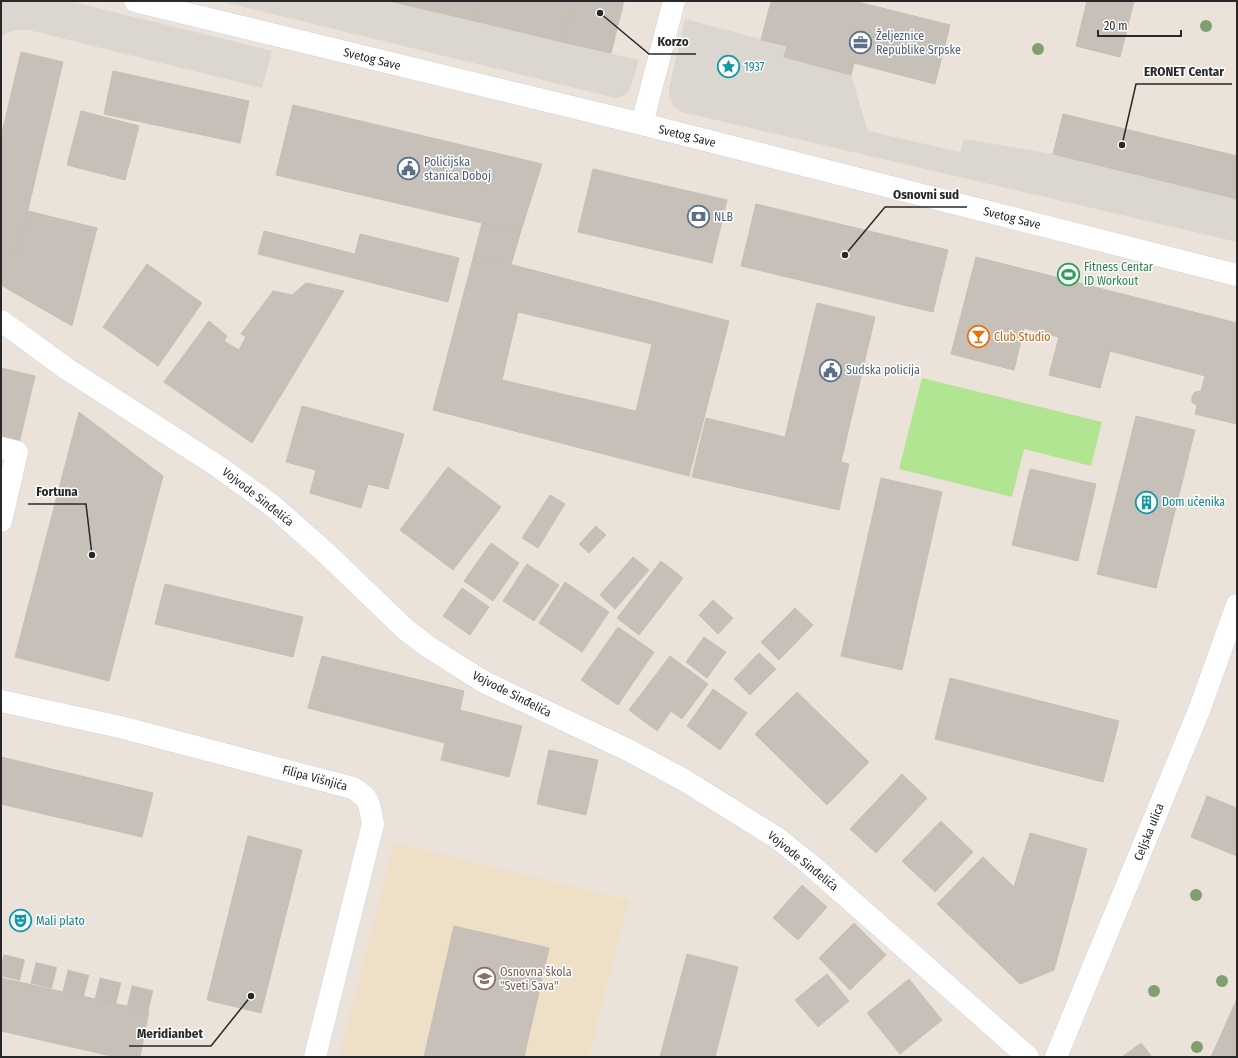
<svg xmlns="http://www.w3.org/2000/svg" width="1238" height="1058" font-family="'Fira Sans Condensed',sans-serif">
<style>
.education{fill:#eee0c7}
.green{fill:#b1e592}
.plaza{fill:#dbd6d0}
.building{fill:#c6c0b9;stroke:#c6bfb3;fill-rule:evenodd}
.lines{fill:none;stroke-linecap:round;stroke-linejoin:round}
.minor-tunnel{stroke:#c4beb6;stroke-width:22;stroke-dasharray:22 11;stroke-linecap:butt}
.minor-casing{stroke:#ced2e2;stroke-width:23}
.minor{stroke:#fff;stroke-width:22}
.tree{fill:#809f6e}
.labels{text-anchor:middle;dominant-baseline:central;stroke-width:3;stroke-linejoin:round;paint-order:stroke}
.service-label{font-size:12px;fill:#4e5e75;stroke:#fff;text-anchor:start}
.street-label{font-size:12px;fill:#282828;stroke:#fff}
.culture-label{font-size:12px;fill:#0d838f;stroke:#fff;text-anchor:start}
.leisure-label{font-size:12px;fill:#27864d;stroke:#fff;text-anchor:start}
.food-label{font-size:12px;fill:#c56008;stroke:#fff;text-anchor:start}
.education-label{font-size:12px;fill:#785e54;stroke:#fff;text-anchor:start}
.leader{fill:none;stroke:#282828;stroke-width:1.5}
.callout-dot{fill:#282828;stroke:#fff;stroke-width:1.5}
.callout-label{font-size:13px;text-anchor:middle;font-weight:bold;fill:#282828;stroke:#fff;stroke-width:3;stroke-linejoin:round;paint-order:stroke}
</style>
<rect width="100%" height="100%" fill="#ebe3d9"/>
<!-- education -->
<path class="education" d="M394 842 629 900 589 1057H339Z"/>
<!-- green -->
<path class="green" d="M922 378 1102 422 1091 466 1024 449 1012 497 899 469Z"/>
<!-- plaza -->
<path class="plaza" d="M1 1H69L272 51 262 88 29 30H14L3 35 1 43Z
M219 1H389L638 60 636 71 628 92 623 96 616 98Z
M685 19 787 46 785 58 851 75 868 131 960 152 964 139 1053 154 1237 199V242L682 112 674 107 669 97V89Z"/>
<!-- building -->
<path class="building" d="M389 1H480L475 21Z
M480 1H572L562 42 475 21Z
M572 1H624L611 53 562 42Z
M771 1H854L950 25 935 84 854 63 851 75 784 57 787 46 761 40Z
M1087 1H1134L1120 57 1076 46Z
M21 52 63 62 17 256 1 252V137Z
M113 71 249 101 240 143 104 114Z
M293 105 542 164 520 234 482 223 276 175Z
M81 111 139 126 125 180 67 165Z
M1063 114 1237 156V199L1053 154Z
M593 169 727 200 712 263 578 232Z
M756 204 948 250 933 312 741 266Z
M28 211 97 228 72 326 1 285V252L17 256Z
M482 223 520 234 511 265 474 255Z
M264 231 355 254 360 234 459 258 448 302 258 254Z
M474 255 729 321 689 476 433 410ZM518 312 652 344 636 411 502 380Z
M976 257 1237 323V424L1195 414 1197 406 1192 402V396L1195 392 1201 391 1205 376 1110 351 1100 388 1049 375 1059 337 1024 328 1014 370 951 354Z
M147 264 202 303 158 366 103 327Z
M306 283 344 291 252 443 164 382 209 321 227 336 224 341 239 350 246 337 241 334 273 291 292 295Z
M817 303 875 317 841 462 849 464 839 510 692 477 706 418 785 437Z
M1 368 35 376 17 452 1 448Z
M302 406 404 434 388 489 368 484 361 508 310 493 316 470 286 462Z
M79 412 163 476 109 681 15 657Z
M1136 416 1195 430 1156 588 1097 574Z
M448 467 501 507 453 570 400 530Z
M1030 469 1096 484 1078 561 1012 545Z
M881 478 942 492 902 670 841 656Z
M550 495 565 504 538 548 522 538Z
M596 526 606 535 589 553 579 544Z
M491 543 519 563 493 601 464 581Z
M633 557 649 570 615 609 600 595Z
M661 561 683 578 639 635 617 618Z
M527 564 559 585 534 621 503 601Z
M565 582 609 612 582 652 539 623Z
M165 584 303 617 293 657 155 624Z
M462 588 489 607 470 635 443 616Z
M713 600 733 618 718 634 699 615Z
M795 608 813 625 779 660 761 642Z
M618 627 654 652 618 705 581 680Z
M704 637 726 652 707 678 686 662Z
M759 653 776 669 750 695 734 679Z
M322 656 464 691 460 710 522 726 509 777 441 760 445 743 308 708Z
M670 656 708 684 682 719 671 711 657 731 629 710Z
M950 678 1119 721 1103 782 935 739Z
M713 689 747 713 720 750 687 726Z
M797 692 869 762 827 805 755 734Z
M549 750 598 760 586 815 537 804Z
M1 757 153 793 142 837 1 804Z
M902 774 927 798 876 853 850 829Z
M1207 796 1237 808V856L1191 837Z
M941 821 973 852 935 892 902 861Z
M1030 833 1087 849 1054 970 1020 984 937 904 983 857 1014 887Z
M248 836 302 850 261 1013 207 1000Z
M802 885 827 907 798 940 773 918Z
M854 923 886 955 850 990 819 958Z
M454 926 549 948 524 1057H424Z
M687 954 738 967 715 1057H660Z
M827 974 849 1001 818 1027 795 1000Z
M1 978 149 1011 140 1057H116L1 1031Z
M909 979 942 1020 900 1054 867 1013Z
M1237 999V1057H1211Z
M1141 1043 1152 1057H1122Z"/>
<g class="lines">
<!-- minor-tunnel -->
<path class="minor-tunnel" d="M1 965 154 1002"/>
<defs>
<path id="minor" d="M135 1 642 124 1237 275
M642 124 674 1
M1 321 67 369 219 467 274 507 326 553 405 629 427 646 484 682 628 750 684 780 777 838 812 866 1028 1057
M1 448 17 452 1 521
M1 701 120 727 353 788C371 799 369 804 373 824L315 1057
M1056 1057 1200 708 1237 605"/>
</defs>
<!-- minor casing -->
<use href="#minor" class="minor-casing"/>
<!-- minor -->
<use href="#minor" class="minor"/>
</g>
<!-- trees -->
<g class="tree">
<circle cx="1206" cy="26" r="6"/>
<circle cx="1038" cy="49" r="6"/>
<circle cx="1173" cy="72" r="6"/>
<circle cx="1196" cy="895" r="6"/>
<circle cx="1222" cy="981" r="6"/>
<circle cx="1154" cy="991" r="6"/>
<circle cx="1197" cy="1047" r="6"/>
</g>
<!-- icons -->
<defs>
<symbol id="office-ring" viewBox="-11 -11 22 22"><circle r="9.5" fill="#fff" stroke="#5c6f8a" stroke-width="1.5"/><path d="M-6-3h4V-5.5h4V-3h4V5H-6ZM-1-4.5V-3h2v-1.5ZM-6 0V1H6V0Z" fill="#5c6f8a"/></symbol>
<symbol id="sight-ring" viewBox="-11 -11 22 22"><circle r="9.5" fill="#fff" stroke="#0f9aa8" stroke-width="1.5"/><path d="M0-6L1.8-2.2L6-1.7L2.9 1.2L3.7 5.4L0 3.3L-3.7 5.4L-2.9 1.2L-6-1.7L-1.8-2.2Z" fill="#0f9aa8"/></symbol>
<symbol id="civic-ring" viewBox="-11 -11 22 22"><circle r="9.5" fill="#fff" stroke="#5c6f8a" stroke-width="1.5"/><path d="M-.6-6.5H3V-4.5H.6V-3L4-1V1h2V6H-6V1h2V-1L-.6-3ZM-1.2 2.5V6h2.4V2.5Z" fill="#5c6f8a"/></symbol>
<symbol id="bank-ring" viewBox="-11 -11 22 22"><circle r="9.5" fill="#fff" stroke="#5c6f8a" stroke-width="1.5"/><path d="M-6-4H6V4H-6ZM0-2.3a2.3 2.3 0 1 0 0 4.6a2.3 2.3 0 1 0 0-4.6Z" fill="#5c6f8a"/></symbol>
<symbol id="stadium-ring" viewBox="-11 -11 22 22"><circle r="9.5" fill="#fff" stroke="#2e9e5b" stroke-width="1.5"/><path d="M0-5a6.5 5 0 1 0 0 10a6.5 5 0 1 0 0-10ZM-3.5-1.8h7v3.6h-7Z" fill="#2e9e5b"/></symbol>
<symbol id="bar-ring" viewBox="-11 -11 22 22"><circle r="9.5" fill="#fff" stroke="#e8710a" stroke-width="1.5"/><path d="M-6-5H6L.8 .8V4.5H3.5V6h-7V4.5H-.8V.8Z" fill="#e8710a"/></symbol>
<symbol id="building-ring" viewBox="-11 -11 22 22"><circle r="9.5" fill="#fff" stroke="#0f9aa8" stroke-width="1.5"/><path d="M-4-6H4V6H1V3H-1V6H-4ZM-2.5-4.3h1.7v1.8h-1.7ZM.8-4.3h1.7v1.8H.8ZM-2.5-1h1.7V.8h-1.7ZM.8-1h1.7V.8H.8Z" fill="#0f9aa8"/></symbol>
<symbol id="theatre-ring" viewBox="-11 -11 22 22"><circle r="9.5" fill="#fff" stroke="#0f9aa8" stroke-width="1.5"/><path d="M-5-5.5Q0-4 5-5.5V0Q5 5 0 6Q-5 5-5 0ZM-3.3-2.5H-1v1.5H-3.3ZM1-2.5H3.3v1.5H1ZM-2.8 1Q0 5.5 2.8 1Z" fill="#0f9aa8"/></symbol>
<symbol id="school-ring" viewBox="-11 -11 22 22"><circle r="9.5" fill="#fff" stroke="#8d6e63" stroke-width="1.5"/><path d="M0-5L7-2L0 1L-7-2ZM-4 1L0 2.5L4 1V4Q0 6-4 4Z" fill="#8d6e63"/></symbol>
</defs>
<g fill-rule="evenodd">
<use href="#office-ring" x="848" y="30" width="25" height="25"/>
<use href="#sight-ring" x="716" y="54" width="25" height="25"/>
<use href="#civic-ring" x="396" y="156" width="25" height="25"/>
<use href="#bank-ring" x="686" y="204" width="25" height="25"/>
<use href="#stadium-ring" x="1056" y="262" width="25" height="25"/>
<use href="#bar-ring" x="966" y="324" width="25" height="25"/>
<use href="#civic-ring" x="818" y="358" width="25" height="25"/>
<use href="#building-ring" x="1134" y="490" width="25" height="25"/>
<use href="#theatre-ring" x="8" y="908" width="25" height="25"/>
<use href="#school-ring" x="472" y="966" width="25" height="25"/>
</g>
<g class="labels">
<!-- service labels -->
<g class="service-label">
<text x="876" y="36">Željeznice<tspan x="876" dy="14">Republike Srpske</tspan></text>
<text x="424" y="162">Policijska<tspan x="424" dy="14">stanica Doboj</tspan></text>
<text x="714" y="217">NLB</text>
<text x="846" y="370">Sudska policija</text>
</g>
<!-- street labels -->
<g class="street-label">
<text transform="translate(372 59) rotate(14)">Svetog Save</text>
<text transform="translate(687 136) rotate(14)">Svetog Save</text>
<text transform="translate(1012 218) rotate(14)">Svetog Save</text>
<text transform="translate(258 497) rotate(38)">Vojvode Sinđelića</text>
<text transform="translate(512 694) rotate(27)">Vojvode Sinđelića</text>
<text transform="translate(315 778) rotate(15)">Filipa Višnjića</text>
<text transform="translate(1149 832) rotate(-68)">Celjska ulica</text>
<text transform="translate(803 861) rotate(39)">Vojvode Sinđelića</text>
</g>
<!-- culture labels -->
<g class="culture-label">
<text x="744" y="67">1937</text>
<text x="1162" y="502">Dom učenika</text>
<text x="36" y="921">Mali plato</text>
</g>
<!-- leisure labels -->
<g class="leisure-label">
<text x="1084" y="267">Fitness Centar<tspan x="1084" dy="14">ID Workout</tspan></text>
</g>
<!-- food labels -->
<g class="food-label">
<text x="994" y="337">Club Studio</text>
</g>
<!-- education labels -->
<g class="education-label">
<text x="500" y="972">Osnovna škola<tspan x="500" dy="14">"Sveti Sava"</tspan></text>
</g>
</g>
<!-- callouts -->
<path class="leader" d="M600 13L649 54H696M1122 145L1136 84H1232M845 255L885 207H967M92 555L86 504H28M251 996L211 1046H129"/>
<g class="callout-dot">
<circle cx="600" cy="13" r="4"/>
<circle cx="1122" cy="145" r="4"/>
<circle cx="845" cy="255" r="4"/>
<circle cx="92" cy="555" r="4"/>
<circle cx="251" cy="996" r="4"/>
</g>
<g class="callout-label">
<text x="673" y="46">Korzo</text>
<text x="1184" y="76">ERONET Centar</text>
<text x="926" y="199">Osnovni sud</text>
<text x="57" y="496">Fortuna</text>
<text x="170" y="1038">Meridianbet</text>
</g>
<!-- border -->
<rect width="1238" height="1058" fill="none" stroke="#282828" stroke-width="4"/>
<!-- scale -->
<path d="M1098 30v6h83v-6" fill="none" stroke="#282828" stroke-width="2"/>
<text x="1104" y="30" font-size="12" fill="#282828" stroke="#ffffff" stroke-width="3" paint-order="stroke">20 m</text>
</svg>
